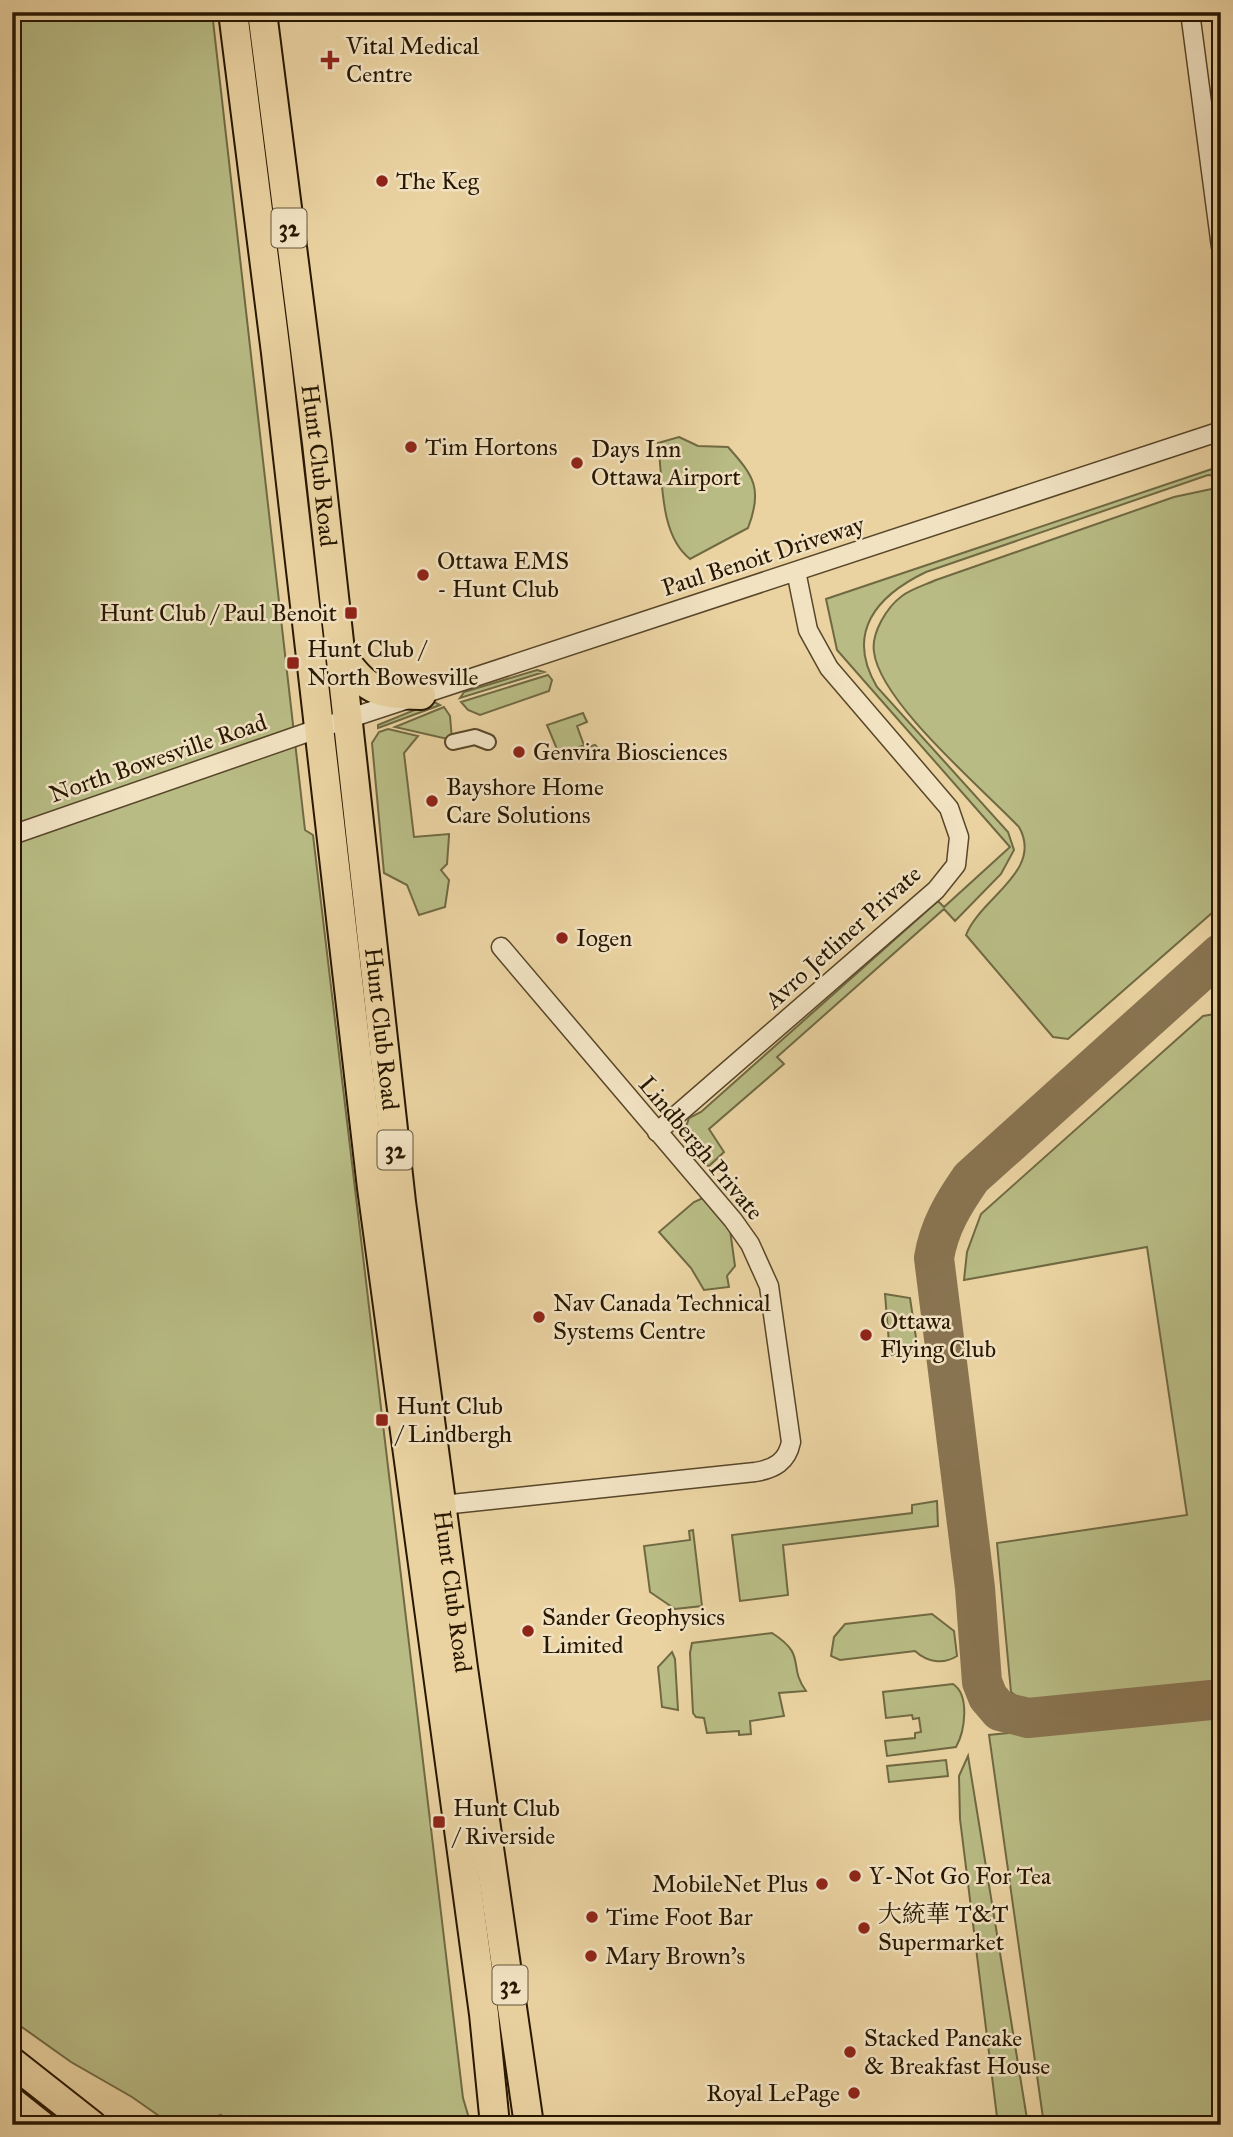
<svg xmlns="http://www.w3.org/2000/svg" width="1233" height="2137" font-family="'IM FELL Great Primer','Noto Serif SC',serif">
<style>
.green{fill:#b8bb84;stroke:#706942;stroke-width:2}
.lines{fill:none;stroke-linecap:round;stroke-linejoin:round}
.taxiway{stroke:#897451;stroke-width:40}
.pedestrian-casing{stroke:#584629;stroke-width:18}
.minor-casing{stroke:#584629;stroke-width:21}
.primary-casing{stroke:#281701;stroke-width:32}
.pedestrian{stroke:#f1e2c2;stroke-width:14}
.minor{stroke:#f1e2c2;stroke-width:18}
.primary{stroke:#ead2a1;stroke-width:28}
.poi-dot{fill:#8f2418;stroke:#f1e2c2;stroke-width:2.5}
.labels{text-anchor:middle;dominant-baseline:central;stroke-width:5;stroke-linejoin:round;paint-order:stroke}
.shield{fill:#f1e2c2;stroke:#64543b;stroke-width:2}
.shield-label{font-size:23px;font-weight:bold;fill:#281701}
.poi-label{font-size:24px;fill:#281701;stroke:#f1e2c2;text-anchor:start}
.street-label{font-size:24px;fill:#281701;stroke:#f1e2c2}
</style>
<rect width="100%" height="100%" fill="#ead2a1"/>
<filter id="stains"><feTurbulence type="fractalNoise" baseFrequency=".00286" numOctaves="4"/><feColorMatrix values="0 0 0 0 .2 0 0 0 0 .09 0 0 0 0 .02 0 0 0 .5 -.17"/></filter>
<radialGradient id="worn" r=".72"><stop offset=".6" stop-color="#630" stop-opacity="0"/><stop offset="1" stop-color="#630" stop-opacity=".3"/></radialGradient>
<!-- green -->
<path class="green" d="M12 12H212L305 830 313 835 463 2098 471 2125H231L221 2115 188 2125H172L132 2097 71 2062 12 2020Z
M679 437 698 446 728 447C754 476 763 489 748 528L690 559C659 535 663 479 658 443Z
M1221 466V476L1208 475 926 572C876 596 845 633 877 687L1008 832 1014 850 1001 874 955 921 944 909 777 1057 784 1064 709 1129 724 1152 709 1166 706 1165 686 1142 684 1133 689 1118 701 1112 938 901 944 907 1010 847 837 650 826 599Z
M1216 488 1221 490V905L1068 1039 1053 1037 966 935C980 898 1044 871 1019 827 982 788 880 702 874 652 871 633 887 607 902 596 911 589 925 585 936 580L1174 497Z
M537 670 544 672 460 698 464 692Z
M548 675 552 680 549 691 480 715 468 710 461 702Z
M434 702 440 705 378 728V725Z
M444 707 450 716 452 740 395 727Z
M583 713 587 722 577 726 585 748 595 745 597 747 596 754 588 758 582 746 559 754 547 725Z
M388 729 418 736 404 753 414 837 449 834V836L447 864 441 870 449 880 445 907 419 915 407 885 384 873 372 743 379 732Z
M1221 1013V1687L1030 1706 1011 1692 997 1543 1187 1515 1147 1247 964 1280 967 1252 981 1214 1203 1016Z
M703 1198 730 1230 735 1266 727 1276 729 1287 704 1290 691 1268 659 1232 694 1202Z
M885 1294 910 1298 918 1351 890 1355Z
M937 1501 938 1526 783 1545 788 1595 740 1601 732 1535 912 1513V1505Z
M693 1530 702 1606 675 1609 650 1592 644 1546 690 1540 689 1531Z
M932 1614 954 1631 957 1656C943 1665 927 1662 915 1651L840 1660 831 1656 834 1637 845 1624Z
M772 1633C808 1656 787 1665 806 1691L779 1693 784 1716 750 1721 751 1734 739 1735V1731L707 1733 704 1718 696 1717 693 1713 690 1653 692 1643Z
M672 1652 675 1659 678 1710 662 1707 658 1667Z
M953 1684C970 1695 965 1731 956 1747L887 1756 885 1741 915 1738V1733L921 1732 919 1718 913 1719 912 1715 886 1718 883 1692Z
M1221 1711V2125H1044L989 1735Z
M968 1756 1028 2125H998L960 1819 959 1776Z
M946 1760 948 1776 889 1782 887 1766Z"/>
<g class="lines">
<!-- taxiway -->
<path class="taxiway" d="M1221 953 971 1178C953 1204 939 1227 934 1258L975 1588 982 1682 988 1697 1000 1711 1028 1718 1221 1699"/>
<defs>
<path id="pedestrian" d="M453 742 475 737 488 742"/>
<path id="minor" d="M1190 12 1221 247
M12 835 320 728 1221 431
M657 1132 936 890 956 865 959 837 949 808 829 668 808 630 796 571
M433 1506 755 1472C774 1469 787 1462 791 1442L769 1286 750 1244 733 1220 501 947"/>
<g id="primary">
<path d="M233 12 276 353 372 1188 484 2014 495 2125"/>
<path id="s1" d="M262 12 317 443 401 1202 463 1668 529 2125"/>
<path d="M340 653C366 691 376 694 421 695"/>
<path d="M12 2062 92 2125"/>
<path d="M12 2102 41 2125"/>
</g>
</defs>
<!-- pedestrian casing -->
<use href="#pedestrian" class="pedestrian-casing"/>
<!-- minor casing -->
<use href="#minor" class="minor-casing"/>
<!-- primary casing -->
<use href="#primary" class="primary-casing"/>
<!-- pedestrian -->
<use href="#pedestrian" class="pedestrian"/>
<!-- minor -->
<use href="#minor" class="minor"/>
<!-- primary -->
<use href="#primary" class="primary"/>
</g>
<!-- markers -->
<g class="poi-dot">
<path d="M326.5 49.5h7v7h7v7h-7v7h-7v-7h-7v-7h7z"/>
<circle cx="382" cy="181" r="7"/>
<circle cx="411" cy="447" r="7"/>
<circle cx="577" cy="463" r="7"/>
<circle cx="423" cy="575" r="7"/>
<rect x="344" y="606" width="14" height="14" rx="3.5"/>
<rect x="286" y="656" width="14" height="14" rx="3.5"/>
<circle cx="519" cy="752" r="7"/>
<circle cx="432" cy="801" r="7"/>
<circle cx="562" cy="938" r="7"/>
<circle cx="539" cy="1317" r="7"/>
<circle cx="866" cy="1335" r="7"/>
<rect x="375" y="1413" width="14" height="14" rx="3.5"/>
<circle cx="528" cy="1631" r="7"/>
<rect x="432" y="1815" width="14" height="14" rx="3.5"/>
<circle cx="855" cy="1876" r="7"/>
<circle cx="822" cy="1884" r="7"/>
<circle cx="592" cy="1917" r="7"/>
<circle cx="864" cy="1928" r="7"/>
<circle cx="591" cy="1956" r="7"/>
<circle cx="850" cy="2052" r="7"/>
<circle cx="854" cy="2093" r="7"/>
</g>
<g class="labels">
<!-- shield labels -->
<g class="shield">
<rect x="271.5" y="208.5" width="35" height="39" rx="5"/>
<rect x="377.5" y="1130.5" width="35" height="39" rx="5"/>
<rect x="492.5" y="1965.5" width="35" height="39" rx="5"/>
</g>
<g class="shield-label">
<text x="289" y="228">32</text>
<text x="395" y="1150">32</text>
<text x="510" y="1985">32</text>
</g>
<!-- poi labels -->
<g class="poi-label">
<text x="346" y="46">Vital Medical<tspan x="346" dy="28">Centre</tspan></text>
<text x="396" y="181">The Keg</text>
<text x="425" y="447">Tim Hortons</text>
<text x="591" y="449">Days Inn<tspan x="591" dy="28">Ottawa Airport</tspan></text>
<text x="437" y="561">Ottawa EMS<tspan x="437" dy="28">- Hunt Club</tspan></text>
<text x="337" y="613" text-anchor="end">Hunt Club / Paul Benoit</text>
<text x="307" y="649">Hunt Club /<tspan x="307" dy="28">North Bowesville</tspan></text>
<text x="533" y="752">Genvira Biosciences</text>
<text x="446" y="787">Bayshore Home<tspan x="446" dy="28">Care Solutions</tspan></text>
<text x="576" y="938">Iogen</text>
<text x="553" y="1303">Nav Canada Technical<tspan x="553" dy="28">Systems Centre</tspan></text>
<text x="880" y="1321">Ottawa<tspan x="880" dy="28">Flying Club</tspan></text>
<text x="396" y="1406">Hunt Club<tspan x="396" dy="28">/ Lindbergh</tspan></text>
<text x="542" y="1617">Sander Geophysics<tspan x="542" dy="28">Limited</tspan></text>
<text x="453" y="1808">Hunt Club<tspan x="453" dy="28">/ Riverside</tspan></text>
<text x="869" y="1876">Y-Not Go For Tea</text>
<text x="808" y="1884" text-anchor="end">MobileNet Plus</text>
<text x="878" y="1914">大統華 T&amp;T<tspan x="878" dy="28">Supermarket</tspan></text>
<text x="606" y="1917">Time Foot Bar</text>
<text x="605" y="1956">Mary Brown's</text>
<text x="864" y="2038">Stacked Pancake<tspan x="864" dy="28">&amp; Breakfast House</tspan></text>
<text x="840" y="2093" text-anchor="end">Royal LePage</text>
</g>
<!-- street labels -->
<g class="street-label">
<text stroke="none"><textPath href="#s1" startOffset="457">Hunt Club Road</textPath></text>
<text transform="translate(763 556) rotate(-18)">Paul Benoit Driveway</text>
<text transform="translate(158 758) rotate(-19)">North Bowesville Road</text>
<text transform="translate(843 937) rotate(-42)">Avro Jetliner Private</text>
<text stroke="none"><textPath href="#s1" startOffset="1024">Hunt Club Road</textPath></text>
<text transform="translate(701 1148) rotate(50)">Lindbergh Private</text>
<text stroke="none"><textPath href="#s1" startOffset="1591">Hunt Club Road</textPath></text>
</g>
</g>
<!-- margin -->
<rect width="1233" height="2137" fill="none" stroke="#ead2a1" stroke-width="42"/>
<rect x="14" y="14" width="1205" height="2109" fill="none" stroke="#281701" stroke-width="3.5"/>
<rect x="21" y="21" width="1191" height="2095" fill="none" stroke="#281701" stroke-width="2"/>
<rect width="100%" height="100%" filter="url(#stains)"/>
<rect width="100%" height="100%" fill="url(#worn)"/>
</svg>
